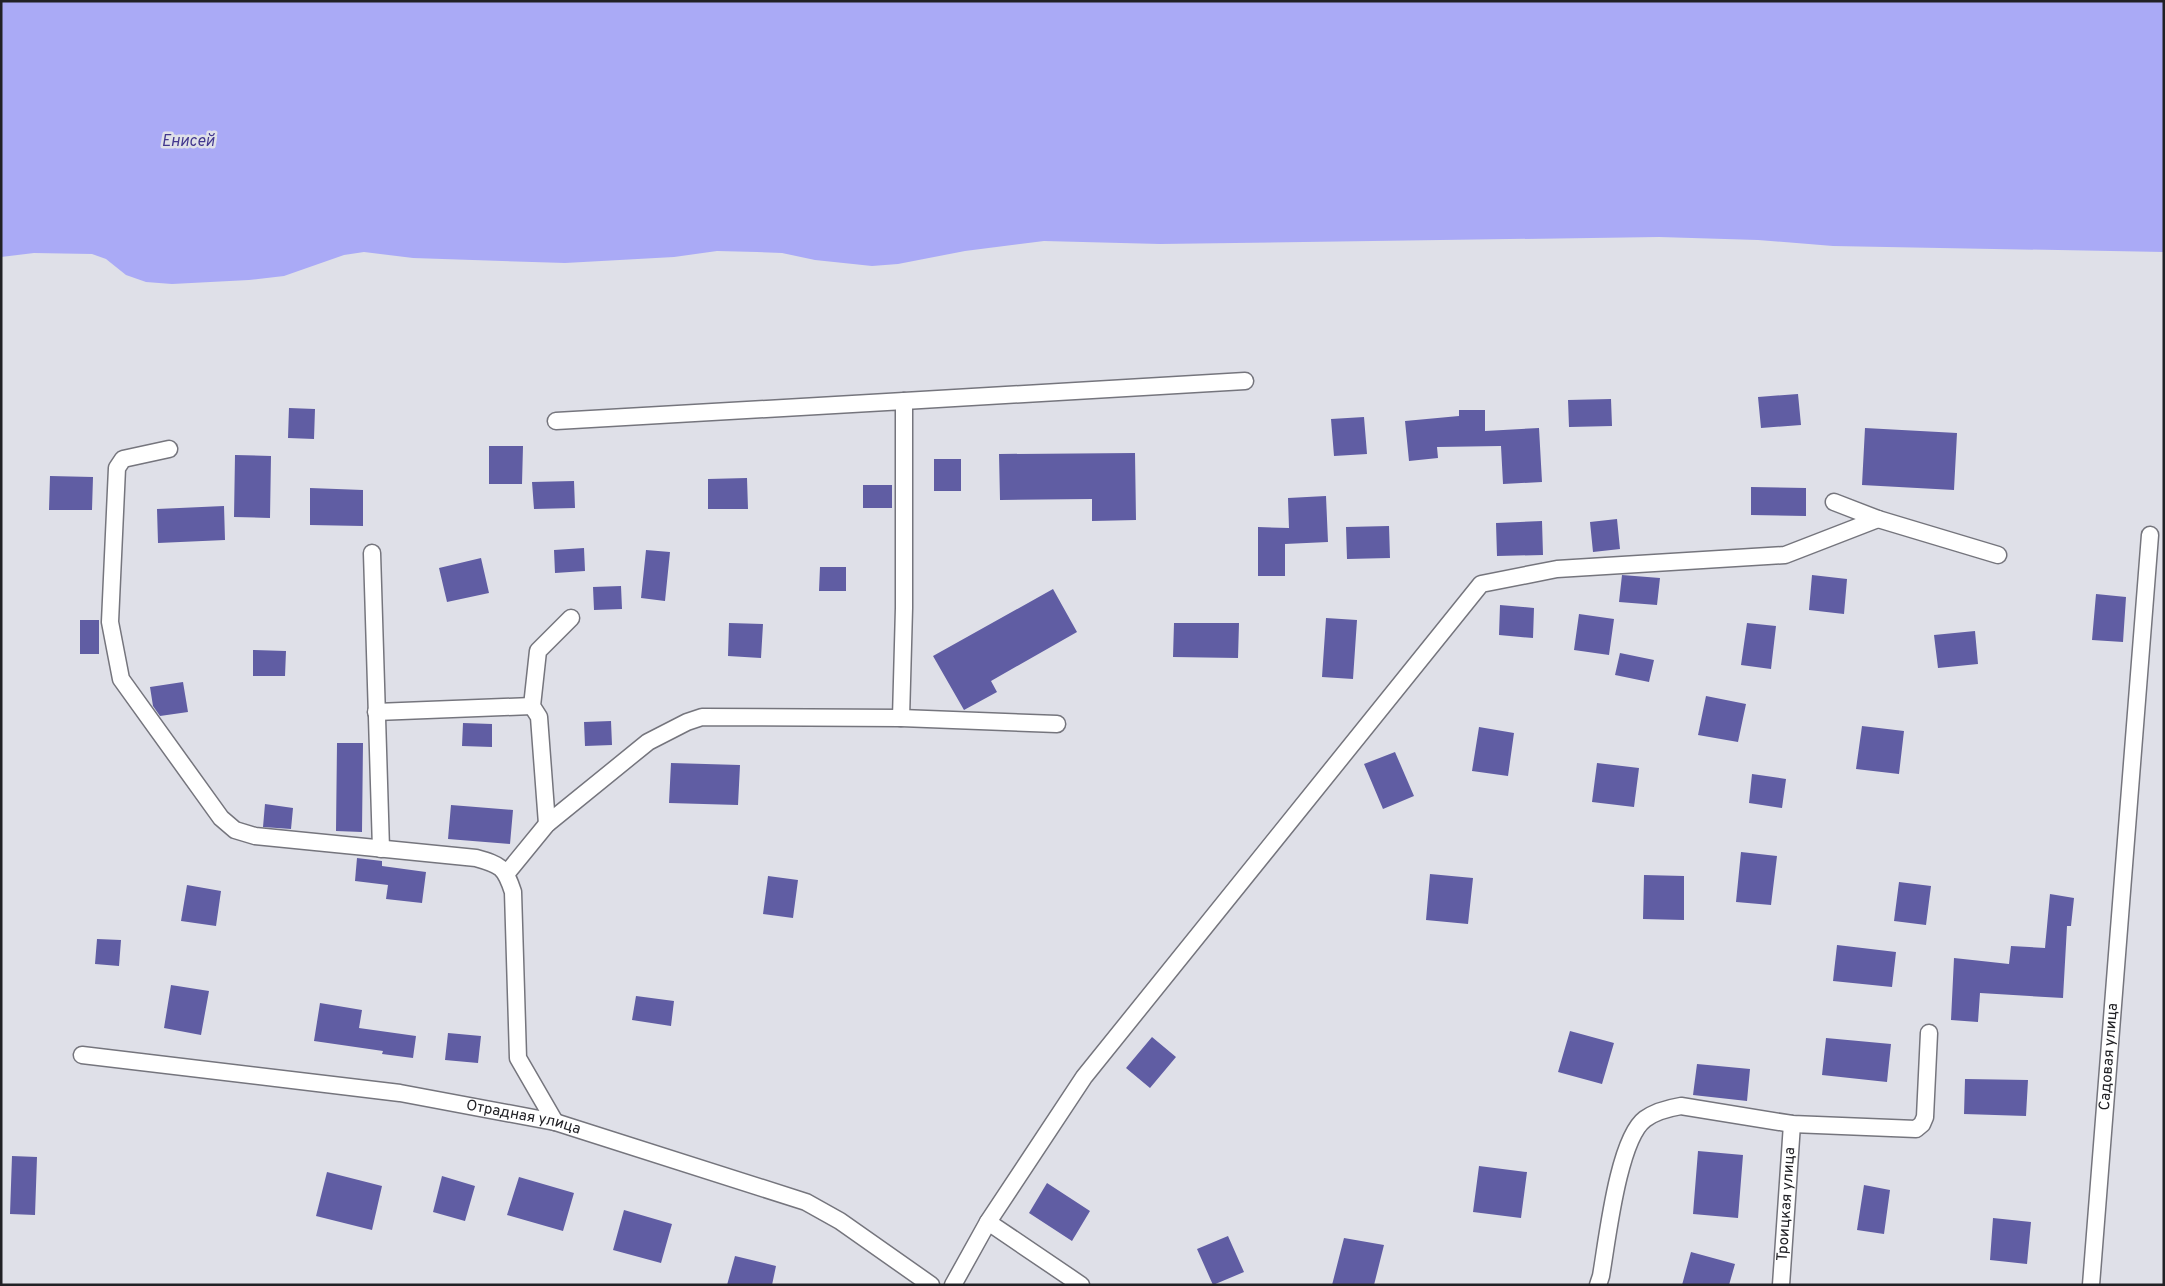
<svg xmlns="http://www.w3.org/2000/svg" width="2165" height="1286" font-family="Overpass,sans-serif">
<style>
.water{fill:#aaaaf6}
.building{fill:#605da3}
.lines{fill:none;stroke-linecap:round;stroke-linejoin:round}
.minor-casing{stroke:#75757d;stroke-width:19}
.minor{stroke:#fff;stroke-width:16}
.labels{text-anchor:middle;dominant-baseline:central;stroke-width:5;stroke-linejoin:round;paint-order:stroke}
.street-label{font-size:15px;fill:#212125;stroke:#dfe0e8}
.water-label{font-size:16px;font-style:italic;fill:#42378e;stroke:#dfe0e8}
</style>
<rect width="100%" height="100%" fill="#dfe0e8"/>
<!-- water -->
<path class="water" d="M1 1H2164V252L1833 246 1758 240 1659 237 1160 244 1044 241 965 251 898 264 872 266 815 260 782 253 757 252 717 251 674 257 565 263 413 258 364 252 344 255 284 276 249 280 172 284 146 282 126 275 106 259 92 254 34 253 1 257Z"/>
<!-- building -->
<path class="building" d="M1798 394 1801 425 1761 428 1758 397Z
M1611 399 1612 426 1569 427 1568 400Z
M289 408 315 409 314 439 288 438Z
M1459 410H1485V431L1539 428 1542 482 1503 484 1501 446 1437 447 1438 458 1409 461 1405 421 1459 416Z
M1364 417 1367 454 1334 456 1331 419Z
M1865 428 1957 433 1954 490 1862 485Z
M489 446H523L522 484H489Z
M1135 453 1136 520 1092 521V499L1000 500 999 454Z
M235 455 271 456 270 518 234 517Z
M934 459H961V491H934Z
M50 476 93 477 92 510H49Z
M747 478 748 509H708V479Z
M574 481 575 508 534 509 532 482Z
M863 485H892V508H863Z
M1751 487 1806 488V516L1751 515Z
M310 488 363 490V526L310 525Z
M1326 496 1328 542 1285 544V576H1258V527L1289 528 1288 498Z
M224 506 225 540 158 543 157 509Z
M1617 519 1620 549 1593 552 1590 522Z
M1542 521 1543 555 1497 556 1496 523Z
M1389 526 1390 558 1347 559 1346 527Z
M584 548 585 571 555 573 554 550Z
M646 550 670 552 665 601 641 598Z
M481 558 489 593 447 602 439 568Z
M820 567H846V591H819Z
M1622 575 1660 578 1657 605 1619 602Z
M1812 575 1847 579 1844 614 1809 610Z
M621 586 622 609 594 610 593 587Z
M1053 589 1077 632 991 681 997 692 964 710 933 656Z
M2096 594 2126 597 2123 642 2092 640Z
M1500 605 1534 608 1533 638 1499 635Z
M1579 614 1614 619 1609 655 1574 650Z
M1326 618 1357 620 1353 679 1322 677Z
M80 620H99V654H80Z
M729 623 763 624 761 658 728 656Z
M1174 623H1239L1238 658 1173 657Z
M1747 623 1776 626 1771 669 1741 665Z
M1975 631 1978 664 1938 668 1934 635Z
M253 650 286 651 285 676H253Z
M1620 653 1654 660 1649 682 1615 675Z
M183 682 188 712 160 716 153 706 150 687Z
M1706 696 1746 704 1738 742 1698 735Z
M611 721 612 745 585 746 584 722Z
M463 723 492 724V747L462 746Z
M1862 726 1904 731 1899 774 1856 769Z
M1479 727 1514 733 1508 776 1472 771Z
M337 743H363L362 832 336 831Z
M1395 752 1414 796 1383 809 1364 764Z
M671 763 740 765 738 805 669 803Z
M1597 763 1639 768 1634 807 1592 802Z
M1752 774 1786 779 1782 808 1749 803Z
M265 804 293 808 291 829 263 827Z
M451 805 513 810 510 844 448 839Z
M1741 852 1777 856 1771 905 1736 902Z
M357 858 382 861V866L426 872 422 903 386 899 388 885 355 881Z
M1430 874 1473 878 1468 924 1426 920Z
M1644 875 1684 876V920L1643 919Z
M768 876 798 880 793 918 763 914Z
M1899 882 1931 886 1926 925 1894 921Z
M187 885 221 891 216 926 181 921Z
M2050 894 2074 898 2071 926H2067L2063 998 1980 993 1978 1022 1951 1020 1954 958 2009 964 2011 946 2045 948Z
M97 939 121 940 119 966 95 964Z
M1837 945 1896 952 1892 987 1833 981Z
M171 985 209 991 201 1035 164 1028Z
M636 996 674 1001 671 1026 632 1020Z
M320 1003 362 1010 359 1028 416 1036 413 1058 382 1054 383 1051 314 1041Z
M1570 1031 1614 1043 1602 1084 1558 1072Z
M448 1033 481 1036 478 1063 445 1060Z
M1152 1037 1176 1057 1150 1088 1126 1068Z
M1826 1038 1891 1044 1887 1082 1822 1075Z
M1697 1064 1750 1069 1747 1101 1693 1095Z
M1965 1079 2028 1080 2026 1116 1964 1114Z
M1698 1151 1743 1155 1738 1218 1693 1214Z
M12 1156 37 1157 35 1215 10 1214Z
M1479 1166 1527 1172 1521 1218 1473 1212Z
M327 1172 382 1186 372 1230 316 1216Z
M442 1176 475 1186 465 1221 433 1212Z
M519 1177 574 1193 563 1231 507 1215Z
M1047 1183 1090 1211 1072 1241 1029 1213Z
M1864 1185 1890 1190 1884 1234 1857 1230Z
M624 1210 672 1224 661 1263 613 1250Z
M1993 1218 2031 1222 2027 1264 1990 1260Z
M1228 1236 1244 1272 1213 1285 1197 1249Z
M1344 1238 1384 1245 1374 1285H1332Z
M1691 1252 1735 1264 1729 1285H1682Z
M735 1256 776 1266 772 1285H727Z"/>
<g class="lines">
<defs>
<g id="minor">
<path d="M904 401 1245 381"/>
<path d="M169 449 123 459 117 468 110 622 121 679 221 818 235 830 255 836 476 858C501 865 505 867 513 892L518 1058 555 1122"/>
<path d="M1834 502 1878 519 1998 555"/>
<path d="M372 553 381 849"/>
<path d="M376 712 532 706"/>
<path d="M901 718 1057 724"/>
<path d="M547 824 539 717 532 706 538 651 571 618"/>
<path d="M507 873 547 824 648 742 687 722 702 717 901 718 904 608V401L556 421"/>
<path id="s1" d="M82 1055 400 1093 555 1122 806 1202 840 1221 931 1285"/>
<path d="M988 1222 1084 1077 1481 584 1557 569 1785 555 1878 519"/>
<path d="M953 1285 988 1222 1081 1285"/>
<path d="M1598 1285 1601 1276C1607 1242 1618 1139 1645 1119 1656 1111 1669 1108 1681 1106L1792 1124 1916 1129 1922 1124 1925 1117 1929 1033"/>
<path id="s2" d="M1781 1285 1792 1124"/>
<path id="s3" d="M2091 1285 2150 535"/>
</g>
</defs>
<!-- minor casing -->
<use href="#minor" class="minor-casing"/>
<!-- minor -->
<use href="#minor" class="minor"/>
</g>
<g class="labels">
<!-- street labels -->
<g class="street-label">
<text stroke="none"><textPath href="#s3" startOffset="229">Садовая улица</textPath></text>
<text stroke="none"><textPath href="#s1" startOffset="446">Отрадная улица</textPath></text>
<text stroke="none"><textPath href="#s2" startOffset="81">Троицкая улица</textPath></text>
</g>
<!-- water labels -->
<g class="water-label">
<text x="188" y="142">Енисей</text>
</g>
</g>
<!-- border -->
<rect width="2165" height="1286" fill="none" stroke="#212125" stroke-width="5"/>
</svg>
